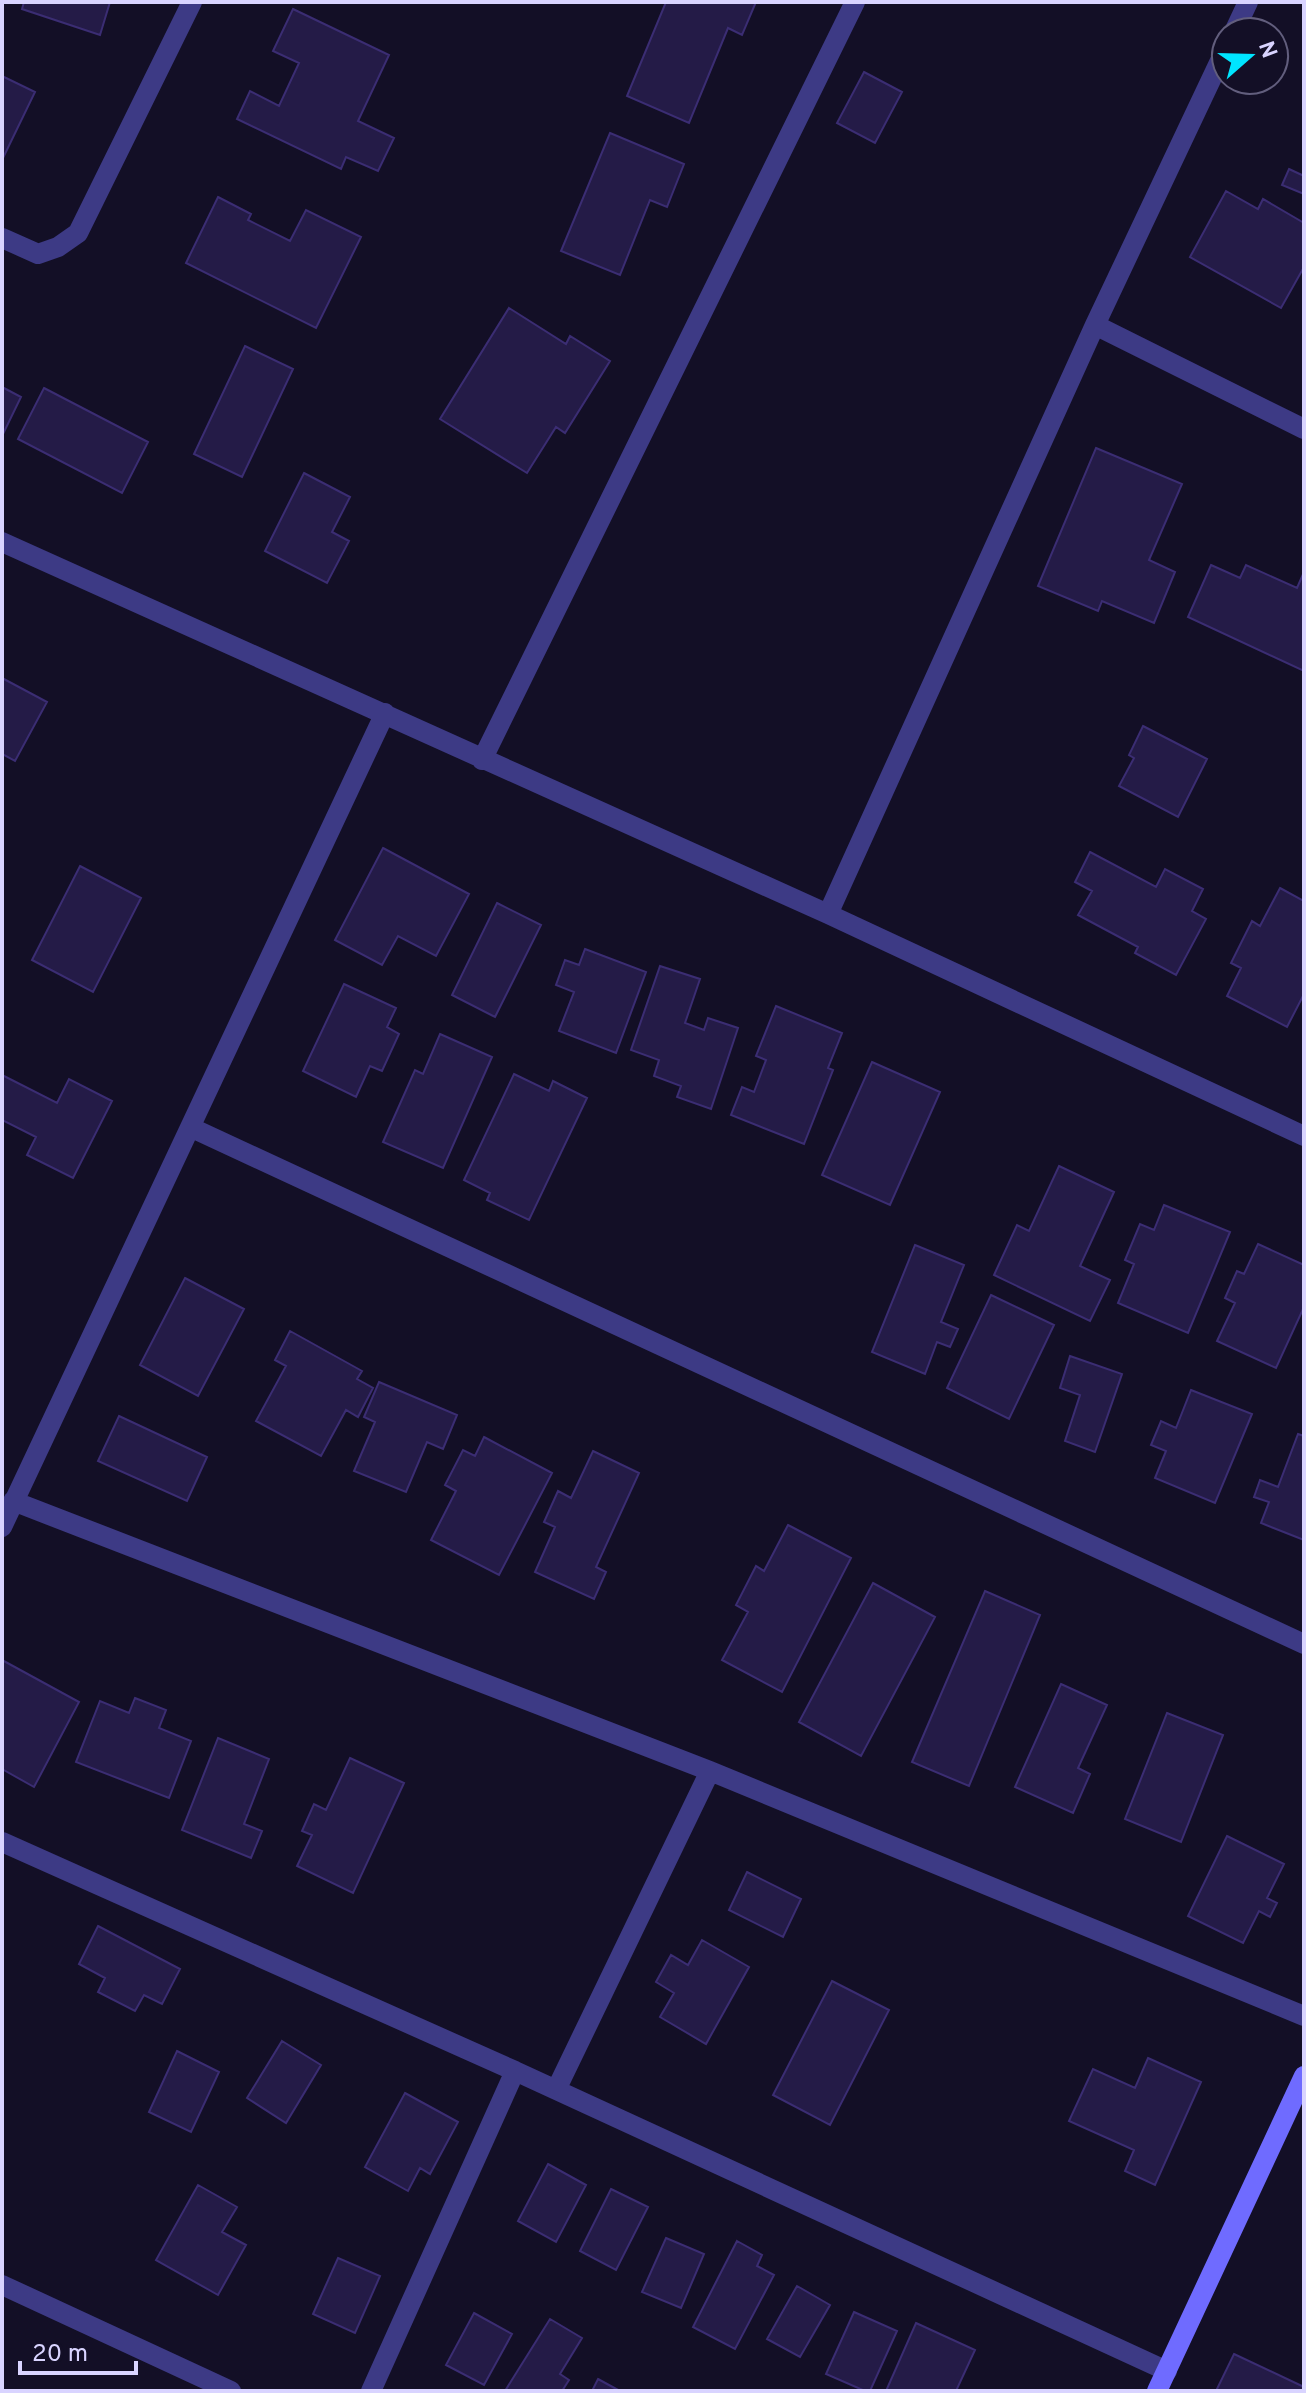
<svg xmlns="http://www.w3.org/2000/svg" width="1306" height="2393" font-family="Overpass,sans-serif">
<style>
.building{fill:#241b47;stroke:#3b2d73;stroke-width:2}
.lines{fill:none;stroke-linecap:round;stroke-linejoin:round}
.street{stroke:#3d3a85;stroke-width:20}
.secondary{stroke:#6f6bff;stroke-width:20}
</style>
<rect width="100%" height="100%" fill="#130f26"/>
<!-- building -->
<path class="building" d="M24 2H110L100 35 22 9Z
M666 2H756L742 35 728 28 689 123 627 96Z
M293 9 389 55 358 121 394 138 378 171 346 157 341 169 237 119 250 91 279 106 299 63 273 51Z
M864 72 902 92 875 143 837 123Z
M2 76 35 92 2 160Z
M610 133 684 164 667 207 650 200 620 275 561 251Z
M1289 169 1304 176V194L1282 185Z
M1226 191 1258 209 1263 199 1304 223V267L1281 308 1190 257Z
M218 197 251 214 248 220 290 241 306 210 361 237 316 328 186 263Z
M509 308 566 344 570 336 610 361 565 433 556 427 527 473 440 419Z
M245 346 293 369 242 477 194 454Z
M2 387 21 397 3 434 2 433Z
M44 388 148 442 122 493 18 439Z
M1096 448 1182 484 1149 560 1175 572 1154 623 1102 601 1098 611 1038 586Z
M304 473 350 497 332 532 349 541 327 583 265 551Z
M1211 565 1240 578 1246 565 1297 588 1304 572V671L1188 617Z
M2 678 47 702 15 761 2 754Z
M1143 726 1207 759 1178 817 1119 786 1134 758 1129 755Z
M383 848 469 894 436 956 398 936 382 965 335 940Z
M1090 852 1156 887 1165 869 1203 889 1192 911 1206 919 1176 975 1135 953 1138 947 1078 915 1092 891 1075 882Z
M80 866 141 898 93 992 32 960Z
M1280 888 1304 901V994L1287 1027 1227 996 1241 968 1231 963 1252 921 1260 926Z
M497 903 541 925 495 1017 452 995Z
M585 949 646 972 616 1053 559 1031 574 992 556 985 565 960 579 965Z
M660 966 700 979 685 1023 704 1030 708 1018 738 1028 711 1109 677 1097 681 1086 654 1076 659 1060 631 1050Z
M344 984 396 1008 387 1027 399 1034 382 1071 370 1066 356 1097 303 1071Z
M776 1006 842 1033 828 1068 833 1070 804 1144 731 1115 742 1087 754 1092 766 1060 756 1056Z
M440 1034 492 1057 443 1168 383 1142 415 1070 423 1074Z
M872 1062 940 1092 890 1205 822 1175Z
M514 1074 549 1091 553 1081 587 1098 529 1220 487 1200 490 1193 464 1180Z
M2 1075 57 1103 69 1079 112 1101 73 1178 27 1155 36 1137 2 1120Z
M1059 1166 1114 1192 1080 1266 1110 1280 1090 1321 994 1275 1017 1225 1029 1231Z
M1164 1205 1230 1232 1188 1333 1118 1303 1134 1264 1125 1260 1140 1224 1154 1230Z
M1258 1244 1304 1265V1307L1276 1368 1217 1341 1235 1303 1225 1298 1237 1271 1244 1274Z
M915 1245 964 1265 941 1322 958 1329 950 1347 937 1342 925 1374 872 1352Z
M185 1278 244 1309 198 1396 140 1365Z
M991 1295 1054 1325 1009 1419 947 1388Z
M290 1331 362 1371 357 1379 373 1388 358 1417 346 1410 321 1456 256 1421 286 1366 275 1360Z
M1070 1356 1122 1374 1095 1452 1065 1441 1080 1395 1060 1388Z
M379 1382 457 1415 443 1449 427 1442 406 1492 354 1471 375 1422 364 1417Z
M1191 1390 1252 1414 1215 1503 1155 1478 1166 1451 1151 1445 1161 1421 1176 1428Z
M119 1416 207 1457 187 1501 98 1461Z
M1298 1434 1304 1436V1540L1261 1523 1269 1502 1254 1497 1260 1480 1278 1487Z
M484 1437 552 1473 499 1575 431 1540 456 1491 445 1485 463 1450 475 1456Z
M593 1451 639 1473 596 1567 606 1572 594 1599 535 1572 555 1527 544 1522 558 1491 571 1498Z
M788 1525 851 1558 782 1692 722 1660 748 1612 736 1605 756 1566 764 1571Z
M873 1583 935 1617 861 1756 799 1722Z
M985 1591 1040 1615 969 1786 912 1762Z
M2 1660 79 1702 34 1787 2 1769Z
M1061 1684 1107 1705 1078 1768 1090 1774 1073 1813 1015 1787Z
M135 1698 166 1710 159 1728 191 1741 169 1798 76 1762 100 1701 129 1713Z
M1167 1713 1223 1735 1181 1842 1125 1819Z
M218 1738 269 1759 244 1824 262 1831 251 1858 182 1830Z
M350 1758 404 1783 353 1893 297 1866 312 1835 302 1831 314 1804 326 1810Z
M1227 1836 1284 1864 1267 1898 1277 1903 1270 1917 1259 1911 1243 1943 1188 1916Z
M747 1872 801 1899 783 1937 729 1910Z
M98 1926 180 1969 162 2004 144 1995 135 2011 98 1992 105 1978 79 1964Z
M702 1940 749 1967 706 2044 660 2017 674 1993 656 1982 671 1955 688 1965Z
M832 1981 889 2010 830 2125 773 2095Z
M282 2041 321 2065 286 2123 247 2098Z
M177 2051 219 2072 191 2132 149 2112Z
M1148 2058 1201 2082 1155 2185 1125 2171 1134 2150 1069 2121 1093 2069 1135 2088Z
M405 2093 458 2122 430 2174 420 2168 408 2191 365 2167Z
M548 2164 586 2185 556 2242 518 2221Z
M198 2185 237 2207 222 2232 246 2245 218 2295 156 2260Z
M611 2189 648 2207 616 2270 580 2251Z
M666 2238 704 2254 681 2308 642 2292Z
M737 2241 762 2255 757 2266 774 2275 735 2349 693 2327Z
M338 2258 380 2276 355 2333 313 2314Z
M797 2286 830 2305 800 2357 767 2339Z
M854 2312 897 2331 870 2391H865L826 2374Z
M474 2313 512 2334 484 2385 446 2365Z
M550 2319 582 2338 560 2374 569 2380 562 2391H505Z
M916 2323 975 2350 956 2391H886Z
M1234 2354 1304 2387V2391H1216Z
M598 2379 620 2391H592Z"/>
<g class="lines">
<!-- street -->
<path class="street" d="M1234 32 1248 2
M2 238 38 254 58 247 78 233 192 2
M1095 325 1304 429
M2 542 828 914 1304 1136
M482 760 855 2
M828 914 1095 325 1226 48
M192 1128 1304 1644
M13 1501 710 1771 1304 2016
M2 1527 385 713
M2 1842 515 2071
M557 2088 710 1771
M2 2285 231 2391
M371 2391 515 2071 1167 2371"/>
<!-- secondary -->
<path class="secondary" d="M1157 2391 1304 2076"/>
</g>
<!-- border -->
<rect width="1306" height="2393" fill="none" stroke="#d9d4ff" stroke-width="8"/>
<!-- north arrow -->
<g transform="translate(1250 56) rotate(70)"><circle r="38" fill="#130f26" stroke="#625e7d" stroke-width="2"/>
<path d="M0-6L14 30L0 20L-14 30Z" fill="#00e5ff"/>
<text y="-12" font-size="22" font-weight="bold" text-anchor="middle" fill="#d9d4ff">N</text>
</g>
<!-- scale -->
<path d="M20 2361v12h116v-12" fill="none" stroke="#d9d4ff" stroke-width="4"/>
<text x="32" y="2361" font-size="24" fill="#d9d4ff" stroke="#130f26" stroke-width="6" paint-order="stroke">20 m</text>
</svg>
